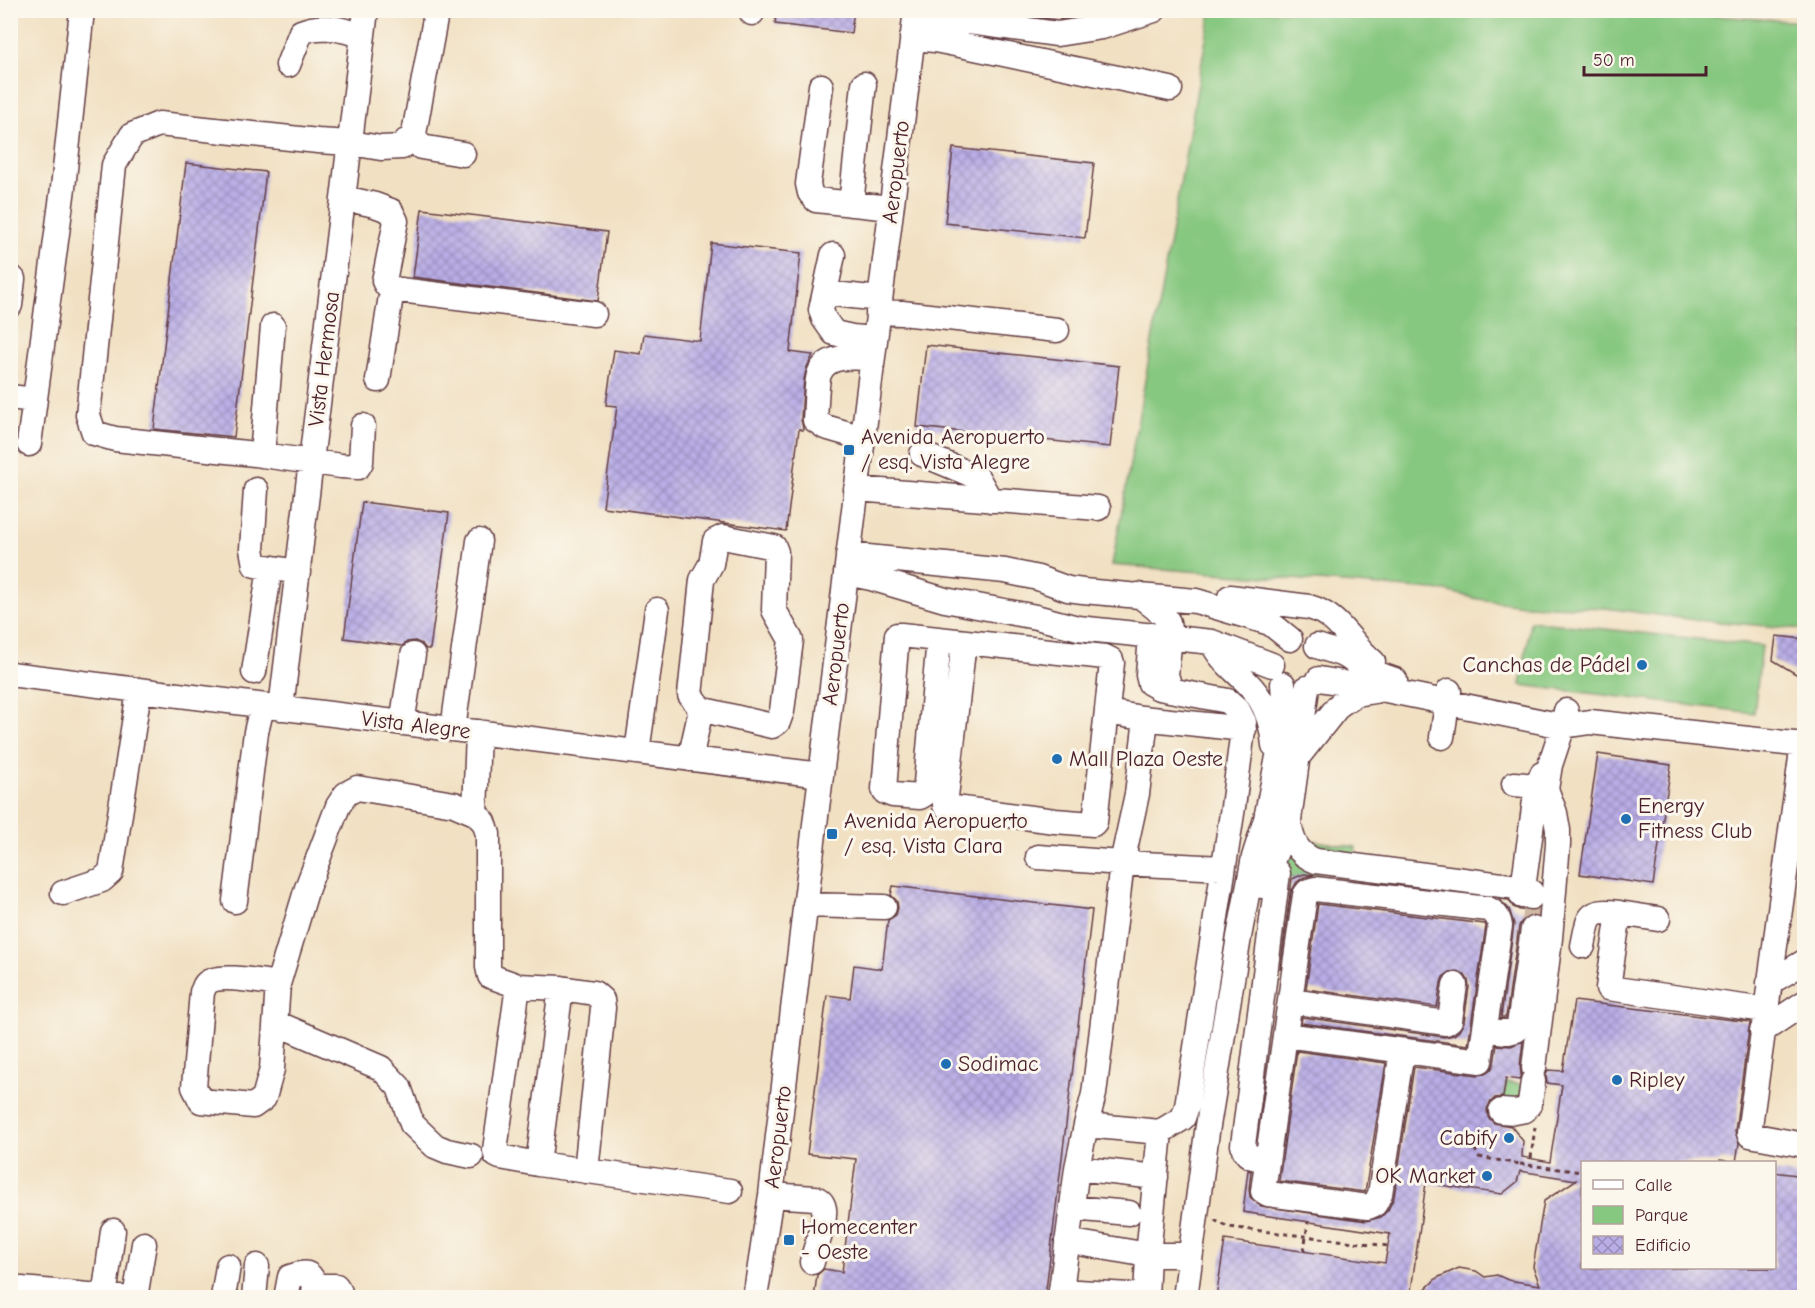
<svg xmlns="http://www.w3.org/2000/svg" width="1815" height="1308" font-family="'Comic Neue',sans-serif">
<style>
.green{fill:#87c880;stroke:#687456;stroke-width:1.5}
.building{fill:url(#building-cross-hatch)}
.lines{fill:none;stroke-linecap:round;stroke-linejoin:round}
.minor-tunnel{stroke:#d0b9a4;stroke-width:24;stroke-dasharray:24 12;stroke-linecap:butt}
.minor-casing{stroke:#633c42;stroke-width:27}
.path{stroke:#633c42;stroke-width:3;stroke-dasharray:4.5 4.5;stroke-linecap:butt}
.minor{stroke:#fff;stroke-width:24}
.path-bridge{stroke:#633c42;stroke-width:3;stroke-dasharray:4.5 4.5;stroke-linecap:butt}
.poi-dot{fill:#1f6fb2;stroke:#fbf7ec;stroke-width:2}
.labels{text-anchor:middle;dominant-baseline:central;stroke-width:6;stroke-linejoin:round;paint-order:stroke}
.street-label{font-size:22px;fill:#4a1f2b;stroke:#fbf7ec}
.poi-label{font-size:22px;fill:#4a1f2b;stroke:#fbf7ec;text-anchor:start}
</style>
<defs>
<pattern id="building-cross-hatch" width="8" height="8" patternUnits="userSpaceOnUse" patternTransform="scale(1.5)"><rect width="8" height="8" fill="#b9ade6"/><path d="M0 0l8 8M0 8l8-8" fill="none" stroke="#988cbb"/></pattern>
</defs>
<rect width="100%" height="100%" fill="#fbf7ec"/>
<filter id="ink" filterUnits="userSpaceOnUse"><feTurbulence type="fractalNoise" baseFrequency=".0167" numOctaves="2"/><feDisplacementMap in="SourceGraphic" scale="12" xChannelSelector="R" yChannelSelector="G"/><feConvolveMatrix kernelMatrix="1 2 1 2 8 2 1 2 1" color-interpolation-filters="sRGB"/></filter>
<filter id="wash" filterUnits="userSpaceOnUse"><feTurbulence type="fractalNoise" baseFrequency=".008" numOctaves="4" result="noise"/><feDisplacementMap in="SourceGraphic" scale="24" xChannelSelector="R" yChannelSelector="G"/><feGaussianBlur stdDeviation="1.35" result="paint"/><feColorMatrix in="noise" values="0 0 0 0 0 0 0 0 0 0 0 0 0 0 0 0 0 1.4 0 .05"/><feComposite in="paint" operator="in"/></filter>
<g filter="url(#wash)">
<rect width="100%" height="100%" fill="#f1e0c2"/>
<!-- green -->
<path class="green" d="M1645 11 1804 22V629L1696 620 1605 608 1523 605 1478 599 1446 591 1112 565 1211 11Z
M1530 621 1762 646 1754 713 1521 685Z
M1300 839 1356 847 1354 864 1314 857Z
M1291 850 1319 866 1318 876 1304 874 1291 879 1282 869 1281 865Z
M1506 1082 1526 1085 1523 1101 1502 1105Z"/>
<g id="blocks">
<!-- building -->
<path class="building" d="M777 10H854L851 33 775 24Z
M1011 10H1078L1077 16 1057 20 1011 13Z
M953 148 1094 163 1085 238 945 223Z
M186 163 266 172 234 437 154 429Z
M422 209 607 232 598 301 413 277Z
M711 243 801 253 790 352 813 355 807 367 804 379 801 419 803 428V430L799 429 786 531 603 507 617 406 606 405 614 350 641 354 644 334 700 341Z
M926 345 1119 366 1110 447 917 427Z
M362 502 449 513 430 649H426L422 644 415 641 407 642 402 646 344 638Z
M1776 636 1804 639V679L1773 660Z
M1598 754 1671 765 1653 885 1580 874Z
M1304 874 1314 875 1304 877 1297 882 1291 892 1280 970 1292 879Z
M893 886 1092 910 1045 1298H814L817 1275 824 1269 842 1272 856 1159 807 1154 827 995 850 998 854 965 882 969 888 920 896 915 898 908 897 901 891 895Z
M1499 899 1509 900 1513 907 1520 910 1532 911 1538 909V916H1527L1522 921 1519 926 1506 1017H1501L1514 924 1509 909Z
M1318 904 1485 924 1486 926 1468 1045 1301 1023 1302 1017 1444 1037 1454 1035 1459 1031 1464 1022 1469 987 1468 980 1464 974 1458 971 1450 972 1443 977 1441 983 1437 1007 1306 989Z
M1574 1001 1750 1022 1735 1131 1739 1143 1736 1162 1720 1160V1162H1582V1268H1774V1172L1804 1176V1298H1416L1437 1278 1459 1268 1476 1271 1485 1277 1497 1275 1508 1280 1540 1285 1533 1267 1544 1201 1576 1180 1520 1171 1517 1182 1502 1194 1426 1183 1410 1298H1216L1225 1240 1385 1263 1390 1234 1243 1212 1248 1170 1251 1171 1249 1189 1250 1197 1261 1206 1366 1221 1381 1217 1388 1210 1394 1197 1414 1067 1478 1075 1485 1074 1491 1070 1494 1064 1497 1045 1511 1046 1523 1041 1520 1066 1521 1074 1519 1080 1506 1078 1503 1097 1495 1098 1490 1103 1487 1109 1488 1117 1494 1123 1511 1126 1523 1141 1522 1157 1550 1162 1562 1085 1547 1083 1546 1075 1548 1070 1563 1071Z
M1297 1051 1386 1063 1365 1192 1279 1181Z"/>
</g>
</g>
<g filter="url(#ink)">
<use href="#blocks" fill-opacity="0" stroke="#633c42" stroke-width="1.5"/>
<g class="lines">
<!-- minor-tunnel -->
<path class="minor-tunnel" d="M1533 929 1537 898"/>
<defs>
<path id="minor" d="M752 13V10
M915 16 940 18 1057 34 1102 27 1154 10
M912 38 935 40 970 47 1170 89
M288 65 301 32C323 23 341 30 363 35
M821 86 808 184 810 193 816 200 891 208
M413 139 435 19
M402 147 406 141C414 139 417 139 421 147L463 154
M344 198 375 205 391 211 396 221 384 281 387 286 392 289 594 314
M851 204 864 84
M833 255 821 310 824 319 834 333 852 337 875 339
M10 276 13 279 10 305
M825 293 880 299
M878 312 902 313 1057 330
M378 380 392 289
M10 397 34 400
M363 426 361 462 358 467 341 466 255 454 115 439 94 433 88 415 114 165 132 135 159 124 318 141 351 143 381 148 402 147
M863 438 825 427 815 420C816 410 816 379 820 372 829 353 856 358 872 358
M29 444 63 188 82 10
M922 454 977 477 990 500
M262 455 273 326
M856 489 1098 508
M256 490 252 549 255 565 298 572
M848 555 1005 571 1038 578 1068 589 1083 591 1196 601 1270 623 1290 639
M846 573 871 578 945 600 1036 617 1078 628 1212 642 1272 665
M1139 595 1163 614 1168 622 1170 637 1166 675 1171 690
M1230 597 1309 607C1339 615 1350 643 1373 662
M1151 635 1148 675 1150 683 1159 688 1228 701 1238 710 1244 722 1233 807 1187 1106 1183 1118 1160 1132
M939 639 925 794 920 797 893 795 885 792 884 789 897 635H901C969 642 1037 650 1105 657L1111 660 1112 663 1095 822 1093 824 1055 821 947 807 945 805 964 642
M1212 642C1221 662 1238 672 1252 688 1266 704 1272 724 1274 745
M1317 646 1344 655 1369 671 1395 680
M254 672 270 568
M10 674 821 775
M1319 679 1386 690 1563 726 1590 722 1804 745
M281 708 366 10
M1107 712 1142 718 1244 729
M402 723 413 655
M453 729 479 541
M1442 737 1449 691
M1803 744 1749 1133 1750 1135 1804 1145
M637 752 657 610
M1300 754 1339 705 1356 694 1375 691
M690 759 700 714 698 705 690 695 702 580 711 564 715 541 723 537 774 547 776 552 774 610 791 640 782 711 778 722 772 726 700 709
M1514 784 1537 786
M475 813 484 822 488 834V967L490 976 518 986 561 988 538 1164 500 1157 496 1155 495 1150 518 986
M1289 820C1291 840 1297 854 1316 861L1525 888 1531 892V897
M1038 857 1122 863 1223 868
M1262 886 1289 820 1307 688
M63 893 102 880 111 872 139 691
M1522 896 1537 786 1542 774
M235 901 256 732 262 707
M805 905 884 907
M1658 919 1619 913 1608 988 1765 1010
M1583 946C1589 918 1586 909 1619 913
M1769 983 1804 962
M278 984C263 982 218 973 207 983 204 985 204 989 202 992L194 1087 201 1101 253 1106 264 1098 272 1069 278 984 307 888 338 806 346 794 357 788 454 804 475 813 478 732
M561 988 594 993 602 1000 603 1008 586 1171
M1290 1001 1446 1023 1450 1020 1455 985
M276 1023 381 1068 399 1087 412 1124 435 1146 447 1151 471 1156
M1485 1030 1508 1032 1516 1030 1519 1025 1533 929
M1762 1031 1804 1003
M1285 1035 1305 895 1308 891 1315 889 1488 909C1496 913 1499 918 1500 926L1480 1061 1285 1035 1263 1191 1268 1194 1368 1207 1375 1204 1380 1194 1402 1051
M1534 1068 1550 938 1558 844V830L1555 813 1546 789 1550 765 1563 726 1566 711
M1501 1111 1515 1112 1525 1110 1530 1103 1533 1081
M1266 1159C1255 1158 1245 1158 1243 1145L1278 873
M538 1164 730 1191
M1077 1168 1156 1177
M771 1195 815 1198C820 1200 823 1203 824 1209 826 1222 815 1248 812 1262
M1072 1208 1129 1213
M1067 1241 1148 1255 1160 1132 1086 1125 1094 1094 1099 1054 1122 863 1137 794 1146 719
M10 1288 122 1298
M1061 1291 1146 1296
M104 1298 113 1231
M135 1298 144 1244
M223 1298 228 1266
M254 1298 257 1266
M286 1298 290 1277C304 1273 310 1269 315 1286
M313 1298 315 1286H336L340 1292V1298
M755 1298 771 1195 816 816 916 10
M1060 1298 1077 1168 1086 1125
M1146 1298 1148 1255H1190
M1185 1298 1207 1132 1239 937 1254 857 1266 819 1282 736 1285 714 1283 684"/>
</defs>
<!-- minor casing -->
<use href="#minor" class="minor-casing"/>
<!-- path -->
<path class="path" d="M1468 1143 1473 1146 1479 1157 1520 1164
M1531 1158 1535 1127
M1216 1219V1221L1228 1227 1388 1246"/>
<!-- minor -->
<use href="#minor" class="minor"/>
<!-- path-bridge -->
<path class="path-bridge" d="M1520 1164 1582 1172
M1304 1251 1308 1222"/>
</g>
</g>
<!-- markers -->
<g class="poi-dot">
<rect x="843" y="444" width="12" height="12" rx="3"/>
<circle cx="1642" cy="665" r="6"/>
<circle cx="1057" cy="759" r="6"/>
<circle cx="1626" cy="819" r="6"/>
<rect x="826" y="828" width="12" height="12" rx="3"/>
<circle cx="946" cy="1064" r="6"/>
<circle cx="1617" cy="1080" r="6"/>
<circle cx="1509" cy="1138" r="6"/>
<circle cx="1487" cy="1176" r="6"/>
<rect x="783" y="1234" width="12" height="12" rx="3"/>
</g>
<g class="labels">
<!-- street labels -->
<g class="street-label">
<text transform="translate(896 172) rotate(-83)">Aeropuerto</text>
<text transform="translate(324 359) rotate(-83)">Vista Hermosa</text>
<text transform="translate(836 654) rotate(-83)">Aeropuerto</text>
<text transform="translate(416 725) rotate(7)">Vista Alegre</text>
<text transform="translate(778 1137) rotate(-83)">Aeropuerto</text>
</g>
<!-- poi labels -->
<g class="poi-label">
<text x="861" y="437">Avenida Aeropuerto<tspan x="861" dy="25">/ esq. Vista Alegre</tspan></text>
<text x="1630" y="665" text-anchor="end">Canchas de Pádel</text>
<text x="1069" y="759">Mall Plaza Oeste</text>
<text x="1638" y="806">Energy<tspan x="1638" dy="25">Fitness Club</tspan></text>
<text x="844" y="821">Avenida Aeropuerto<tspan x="844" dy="25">/ esq. Vista Clara</tspan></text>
<text x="958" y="1064">Sodimac</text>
<text x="1629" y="1080">Ripley</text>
<text x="1497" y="1138" text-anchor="end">Cabify</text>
<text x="1475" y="1176" text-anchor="end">OK Market</text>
<text x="801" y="1227">Homecenter<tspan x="801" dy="25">- Oeste</tspan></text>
</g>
</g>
<!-- margin -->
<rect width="1815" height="1308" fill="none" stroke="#fbf7ec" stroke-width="36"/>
<!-- legend -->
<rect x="1581" y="1161" width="195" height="108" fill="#fbf7ec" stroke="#b4a19f" stroke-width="1.5"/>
<rect x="1593" y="1180" width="30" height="9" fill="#ffffff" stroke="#b4a19f" stroke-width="1.5"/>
<text x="1635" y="1191" font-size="18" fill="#4a1f2b">Calle</text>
<rect x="1593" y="1206" width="30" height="18" fill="#87c880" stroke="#b4a19f" stroke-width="1.5"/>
<text x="1635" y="1221" font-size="18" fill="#4a1f2b">Parque</text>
<rect x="1593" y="1236" width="30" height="18" fill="url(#building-cross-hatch)" stroke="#b4a19f" stroke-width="1.5"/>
<text x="1635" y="1251" font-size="18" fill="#4a1f2b">Edificio</text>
<!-- scale -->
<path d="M1584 66v9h122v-9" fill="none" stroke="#4a1f2b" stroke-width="3"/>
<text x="1593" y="66" font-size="18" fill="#4a1f2b" stroke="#fbf7ec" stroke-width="4.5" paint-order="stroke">50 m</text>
</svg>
